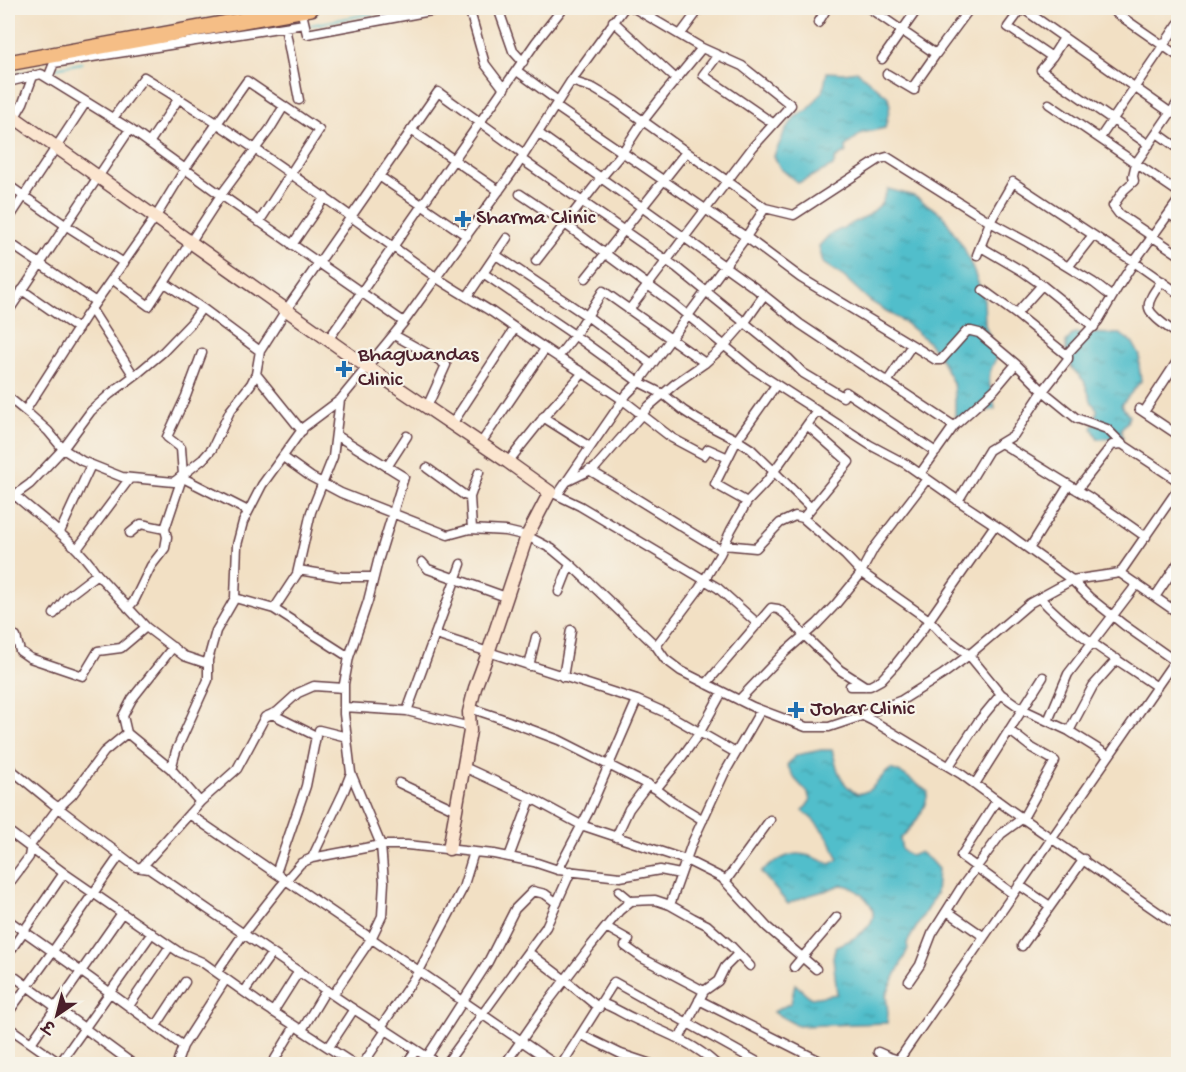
<svg xmlns="http://www.w3.org/2000/svg" width="1186" height="1072" font-family="'Gochi Hand','Playpen Sans Deva',sans-serif">
<style>
.water{fill:url(#water-ripples);stroke:#4e6e7b;stroke-width:1.5}
.lines{fill:none;stroke-linecap:round;stroke-linejoin:round}
.stream{stroke:#51becb;stroke-width:2}
.street-casing{stroke:#633c42;stroke-width:11}
.secondary-casing{stroke:#633c42;stroke-width:15}
.highway-casing{stroke:#633c42;stroke-width:18}
.street{stroke:#fff;stroke-width:8}
.secondary{stroke:#fbe5cf;stroke-width:12}
.highway{stroke:#f5be86;stroke-width:15}
.poi-dot{fill:#1f6fb2;stroke:#f7f3e8;stroke-width:2}
.labels{text-anchor:middle;dominant-baseline:central;stroke-width:4.5;stroke-linejoin:round;paint-order:stroke}
.poi-label{font-size:22px;fill:#4a1f2b;stroke:#f7f3e8;text-anchor:start}
</style>
<defs>
<pattern id="water-ripples" width="26" height="14" patternUnits="userSpaceOnUse" patternTransform="scale(1.5)"><rect width="26" height="14" fill="#51becb"/><path d="M2 4q2-2 4 0t4 0M15 11q2-2 4 0t4 0" fill="none" stroke="#459aa5"/></pattern>
</defs>
<rect width="100%" height="100%" fill="#f7f3e8"/>
<filter id="ink" filterUnits="userSpaceOnUse"><feTurbulence type="fractalNoise" baseFrequency=".0167" numOctaves="2"/><feDisplacementMap in="SourceGraphic" scale="12" xChannelSelector="R" yChannelSelector="G"/><feConvolveMatrix kernelMatrix="1 2 1 2 8 2 1 2 1" color-interpolation-filters="sRGB"/></filter>
<filter id="wash" filterUnits="userSpaceOnUse"><feTurbulence type="fractalNoise" baseFrequency=".008" numOctaves="4" result="noise"/><feDisplacementMap in="SourceGraphic" scale="24" xChannelSelector="R" yChannelSelector="G"/><feGaussianBlur stdDeviation="1.35" result="paint"/><feColorMatrix in="noise" values="0 0 0 0 0 0 0 0 0 0 0 0 0 0 0 0 0 1.4 0 .05"/><feComposite in="paint" operator="in"/></filter>
<g filter="url(#wash)">
<rect width="100%" height="100%" fill="#f2e0c4"/>
<!-- water -->
<path class="water" d="M857 71 888 97 890 106 885 128 862 133 846 146V152L836 158 833 166 798 183 780 168 774 156 785 131 795 117 808 110 823 91 827 72 844 73Z
M888 189 914 196 942 214 964 248 974 272 984 298 985 325 997 357C982 384 992 382 995 409L976 414 964 424 955 417V399L953 383 938 354 925 339 904 322 870 301 844 277 823 263 819 246 829 235 869 215 881 204Z
M1074 333 1120 334 1133 343 1140 356 1139 365 1141 381 1121 405 1129 416 1127 422 1121 429 1123 438 1098 439 1092 428 1096 418 1097 409 1092 403 1084 381 1072 368 1066 351V342Z
M821 750H832C838 770 838 782 857 794 876 791 877 778 891 769L903 774 928 792C925 812 914 825 900 839L902 850 911 856 920 852 930 860 938 869 936 894 907 943 908 949 886 995 888 1013 887 1023 798 1026 773 1012 791 1003 795 984 811 998 837 994 833 957 836 946C859 938 890 919 862 895 856 890 850 885 841 885 837 886 832 888 828 890 814 894 800 897 788 904L761 872C771 864 784 855 797 854 808 853 821 861 831 864L838 859C833 841 818 823 803 811L810 801 808 793 795 779 787 765 797 755Z"/>
<g class="lines">
<!-- stream -->
<path class="stream" d="M306 26 400 8
M55 68 82 63
M8 76 49 69"/>
</g>
</g>
<g filter="url(#ink)">
<g class="lines">
<defs>
<path id="street" d="M469 8 485 64 504 89
M498 8 513 51 523 62
M869 8 936 54 915 84 914 90 887 74
M1022 8 1171 113
M1022 8 1008 27 1052 57
M1109 8 1178 56
M301 9 307 34 447 8
M613 21 676 79
M818 23 827 8
M285 27 299 100
M680 35 700 8
M1064 38 1052 57 1041 70 1149 145
M936 54 970 8
M718 55 703 75 774 124
M882 59 918 8
M517 71 558 101
M48 78 54 63 304 24
M8 82 41 74 130 129 214 190 404 322
M1178 102 1136 163 1133 176 1134 181 1124 190 1113 206 1119 214 1178 254
M1049 104 1178 192
M555 106 746 237 801 278 912 345 887 382
M113 118 144 77C245 138 338 208 434 276 453 289 473 300 492 312 522 333 552 354 583 373L548 412 508 462
M8 129 23 103 33 76
M411 130 499 191
M538 133 755 288 800 324 954 426 920 474
M1157 133 1178 148
M1100 138 1178 24
M149 143 179 98
M521 159 676 267 788 358 803 373 843 397
M379 176 467 236
M8 185 65 225 124 263
M520 194 565 224 675 305 754 370 870 445 906 464 963 504 1004 531 1072 580 1089 597 1124 625 1175 661
M765 208 794 215 880 159 887 157 990 222 1027 242 1094 283 1112 297
M1169 214 1178 220
M8 220 86 102
M8 242 96 302
M292 245 325 197
M981 247 1022 271 1042 285 1094 327
M496 255 587 316 652 364
M977 255 990 222 1013 182 1134 262 1178 293
M536 261 601 178 622 153 643 121 665 93 702 48
M1068 267 1093 235
M483 273 570 332 639 382 746 237 765 208 615 101 593 88 571 81
M586 278 686 152
M112 279 149 306 221 195 270 129 284 106
M1162 281C1157 288 1147 300 1149 308 1151 317 1171 329 1178 335
M165 283 202 308 260 351
M22 290 78 329
M467 297 507 238
M91 309 134 376
M629 310 753 147 791 105 742 66 702 48 634 8
M8 312 130 129
M1016 314 1042 285
M394 335 439 360 446 365 427 407
M328 340 536 42 563 8
M912 345 936 360H941L967 331H971L979 333 1016 364 1043 391 1068 359V356L1016 314 983 290
M1067 354 1098 321 1118 287 1134 262 1178 201
M558 357 575 335 603 291 705 363
M583 373 623 400 672 438 704 455 708 449 728 458
M256 374 302 431
M846 392 936 452
M8 397 30 415 48 431 63 449 82 461 122 477 174 482 203 459 212 449 230 411 251 384 256 374 260 351 286 310 438 92 524 154
M1139 409 1178 435
M25 411 86 316 155 218 185 169 247 81 319 130 259 222
M1144 412 1178 360
M543 417 590 447
M452 424 515 328
M807 425 849 462 803 518 845 555 861 572 929 620 944 636 969 655 1001 694
M954 426 995 389 1016 364
M481 443 545 349
M1001 443 1069 485 1029 549
M283 457 311 477 341 493 448 535 470 529 506 531 527 536 552 549 570 564 656 646 665 659 681 671 753 707 806 727H829L856 718 902 700 942 675 969 655 1030 603 1072 580 1120 573 1178 613
M387 467 407 436
M427 468 464 495 470 497 472 529
M589 470C634 496 677 525 721 550
M183 475 185 479 248 511
M568 481 595 468 649 406 676 383 705 363 724 346 745 322 764 295
M1069 485 1089 497 1146 537
M8 489C38 517 74 539 97 574L67 597 54 614
M1077 490 1112 445 1122 444
M553 493 580 506 718 588 758 624
M558 494 627 394 639 382 663 394 684 411 698 420 737 440 751 449 811 508
M470 497 479 472
M8 500 30 484 63 449 91 411 110 394 138 373 163 352 191 323 202 308
M958 501 989 450 1014 435 1043 391 1076 418 1107 429 1122 444 1178 481
M747 502 715 484 737 440 776 385
M60 532 91 465
M130 533 141 524 165 529 183 475 181 448 167 437 186 396 202 353
M724 545 756 548 780 523 795 516 803 518
M77 549 130 478
M422 562 428 569 506 597
M298 570 342 577H374
M1120 573 1178 489
M97 574 146 627 184 656 208 664
M559 592 570 564
M1155 597 1178 563
M235 598 274 609 349 657
M1040 598C1073 634 1117 659 1157 687
M128 608 134 601 151 566 165 548 167 537 165 529
M274 609 297 574 311 512 333 457 340 400
M8 630 16 637 20 651 30 658 83 676 98 651 121 648 146 627
M436 635 637 700 664 712 736 753
M656 646 699 589 720 554 731 530 747 502 767 481 817 411
M529 666 536 637
M563 677 571 630
M706 684 771 608 778 609 785 614 804 635 840 670 865 686
M850 686H870L881 680 895 665 918 636 995 525
M739 700 784 653 817 624 836 604 859 576 874 548 927 479
M344 707 407 711 470 727
M470 708 500 718 559 740 656 789 672 801 703 820
M407 711 461 564
M272 714 316 736 306 786 276 873
M863 716 873 721 961 774 1009 809 1178 926
M1048 721 1068 674 1137 584
M319 730 347 737
M1109 756 1069 731 1093 686 1117 659
M949 766 978 722 1001 694 1022 709 1069 731
M8 767 52 803 136 867 149 869 349 1006 438 1064
M464 767 531 798 509 857
M171 769 127 733 123 716 132 699 173 647
M399 783 456 810
M975 784 1043 677
M656 789 679 761 700 732 722 692
M531 798 581 825 686 860 722 878 767 927 816 969
M997 800 961 856 1013 894
M200 802 171 769 176 751 208 680V660L216 631 235 598 237 545 243 522 262 485 304 427 340 400 404 322 516 167 571 81 624 8
M189 814 555 1064
M8 831 64 873 170 946 179 952 202 962 261 1004 354 1064
M616 837 629 809 648 784
M312 858 381 845H407L494 854 534 862 558 870 620 877 660 870 680 874
M141 868 200 802 237 769 265 717 277 712 298 693 314 686 344 688
M558 870 589 811 637 700
M725 882 770 820
M8 885 29 857 31 844 58 808 72 795 104 752 127 733
M1019 885 1050 906
M619 891 631 901
M670 905 692 843 724 774 761 710
M947 911 983 936
M8 920 90 978 183 1046
M606 927 629 940
M625 946 642 958 704 991 679 1039
M1022 946 1084 859
M528 952 565 980 599 1008
M8 954 64 873
M794 967 837 917
M8 972 133 1064
M217 972 244 933 281 886 301 863 312 858 344 791 351 773 344 714V684L349 657 368 601 378 561 404 477 336 435
M909 981 920 965 932 934 961 888 1001 834 1023 818 1055 761 1032 748 1009 730
M704 991 718 981 725 967 738 954
M244 992 272 953
M333 995 371 939 382 916 384 882 381 845 351 773
M699 1000 818 1060
M601 1003C614 1007 623 1014 635 1019 663 1032 693 1042 716 1064
M129 1006 170 946
M273 1012 299 971
M8 1013 53 951 120 855
M156 1026 185 982
M8 1027 61 1064
M381 1027 419 971 463 888 474 852
M302 1030 326 990
M582 1035 621 1054 651 1064
M31 1043 122 913
M329 1047 354 1009
M878 1052 889 1057 899 1060
M427 1057 488 962 515 909 533 891 545 894 557 903
M178 1060 183 1046 226 979
M60 1063 152 933
M272 1064 295 1026
M363 1064 386 1030
M406 1064 416 1050
M446 1064 546 927 571 871
M505 1064 548 1002 590 947 619 911 631 901 655 900 670 905 693 918 707 925 732 947 750 966
M562 1064 614 982 761 1064
M896 1064 1178 656"/>
<path id="secondary" d="M8 113 357 360 508 462 550 492 527 536 488 653 475 688 469 712 470 731 449 849"/>
<path id="highway" d="M8 63 311 8"/>
</defs>
<!-- street casing -->
<use href="#street" class="street-casing"/>
<!-- secondary casing -->
<use href="#secondary" class="secondary-casing"/>
<!-- highway casing -->
<use href="#highway" class="highway-casing"/>
<!-- street -->
<use href="#street" class="street"/>
<!-- secondary -->
<use href="#secondary" class="secondary"/>
<!-- highway -->
<use href="#highway" class="highway"/>
</g>
</g>
<!-- markers -->
<g class="poi-dot">
<path d="M460 210h6v6h6v6h-6v6h-6v-6h-6v-6h6z"/>
<path d="M341 360h6v6h6v6h-6v6h-6v-6h-6v-6h6z"/>
<path d="M793 701h6v6h6v6h-6v6h-6v-6h-6v-6h6z"/>
</g>
<g class="labels">
<!-- poi labels -->
<g class="poi-label">
<text x="476" y="219">Sharma Clinic</text>
<text x="358" y="356">Bhagwandas<tspan x="358" dy="25">Clinic</tspan></text>
<text x="810" y="710">Johar Clinic</text>
</g>
</g>
<!-- margin -->
<rect width="1186" height="1072" fill="none" stroke="#f7f3e8" stroke-width="30"/>
<!-- north arrow -->
<g transform="translate(57 1015) rotate(215)" stroke="#f7f3e8" stroke-width="4.5" paint-order="stroke">
<path d="M0-4.5L10 22L0 15L-10 22Z" fill="#4a1f2b"/>
<text y="-9" font-size="16" font-weight="bold" text-anchor="middle" fill="#4a1f2b">उ</text>
</g>
</svg>
